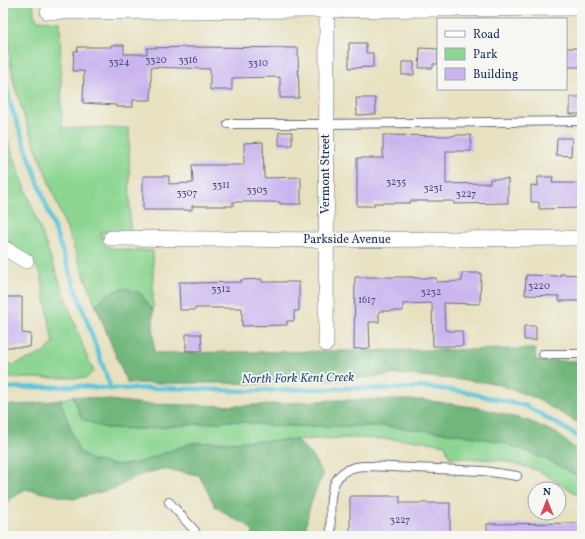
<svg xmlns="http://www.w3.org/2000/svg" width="585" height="539" font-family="Vollkorn,serif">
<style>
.green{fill:#8cd692;stroke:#548278}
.forest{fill:#71b77c;stroke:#46736d}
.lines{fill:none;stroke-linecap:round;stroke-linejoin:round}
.stream{stroke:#5ec5db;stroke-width:4.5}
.building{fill:#cab5ef}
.service-casing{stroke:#626d80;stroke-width:10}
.minor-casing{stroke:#626d80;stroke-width:16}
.service{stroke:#fff;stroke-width:8}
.minor{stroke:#fff;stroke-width:15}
.labels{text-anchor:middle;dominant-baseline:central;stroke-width:3.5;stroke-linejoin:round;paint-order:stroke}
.number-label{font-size:10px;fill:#475082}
.street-label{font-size:12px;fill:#1b2f5e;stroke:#f6f6f2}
.water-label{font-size:13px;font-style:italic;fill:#2c547d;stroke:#f6f6f2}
</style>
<rect width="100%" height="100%" fill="#f6f6f2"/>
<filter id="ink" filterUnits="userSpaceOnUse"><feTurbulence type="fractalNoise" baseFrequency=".025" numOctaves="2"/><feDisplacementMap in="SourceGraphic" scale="8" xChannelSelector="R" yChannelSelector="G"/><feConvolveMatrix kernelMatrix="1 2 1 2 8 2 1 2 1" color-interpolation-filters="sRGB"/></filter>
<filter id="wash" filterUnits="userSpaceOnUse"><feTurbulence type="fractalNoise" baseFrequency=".012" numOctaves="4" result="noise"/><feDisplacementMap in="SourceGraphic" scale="16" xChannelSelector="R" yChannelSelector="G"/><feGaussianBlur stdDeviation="0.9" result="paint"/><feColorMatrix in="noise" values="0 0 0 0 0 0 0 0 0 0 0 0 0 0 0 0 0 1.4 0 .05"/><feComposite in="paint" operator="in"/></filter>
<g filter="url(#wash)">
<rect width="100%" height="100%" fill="#e7e1bf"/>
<!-- green -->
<path class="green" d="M7 3H33L34 15 37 20 60 22 62 128H129L130 232H101C101 237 102 243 107 246 116 251 142 250 153 251V311L140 293H108L96 306 26 122 15 87 10 61Z
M3 127 88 360 94 371 87 378H3V365H13L44 353 53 343 41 275 31 258 3 240Z
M73 396 82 419 105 428 142 429 231 421 277 426H382L459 434 502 442 546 459 582 478V499L572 491 537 470 500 460 450 457 445 445 417 440 349 438 192 443 134 464 114 465 91 460 78 450 60 400Z"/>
<!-- forest -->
<path class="forest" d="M125 288 140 293 153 311 154 353 535 349 536 361H582V425L533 397 494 383 398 374 343 380 303 379 263 384 217 383H127L96 306 108 293Z
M73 396 145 404 240 406 336 400H423L480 408 529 421 556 433 582 454V478L546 459 502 442 459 434 382 426H277L231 421 142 429 105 428 82 419Z
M60 400 78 450 91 460 114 465 134 464 192 443 296 440 310 453 323 475C312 497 307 511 305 536H252L253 532 245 523 234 519 215 506 199 475 162 469 136 476 116 488 73 499 25 489 7 502 3 522V405H20Z"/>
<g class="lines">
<!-- stream -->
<path class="stream" d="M3 74 11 106 111 389
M3 388 81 386 111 389 167 388 247 391 351 388 385 389 426 387 465 392 526 406 573 433 582 440"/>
</g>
<g id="blocks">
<!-- building -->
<path class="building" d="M349 43H366V53H373V67L349 68Z
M111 45H124V54H147V48L192 47 298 48 299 98H280V77L232 78V90H210V69L151 67V100H133V107H116V105L83 103 84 71H73L74 51H77L78 47H111Z
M420 48 438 49V64H433V68H419Z
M566 48H580V67H566Z
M402 62H414V75H402Z
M570 97H582V114H570Z
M356 98H375L376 114 357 115Z
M279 132H292V145H279Z
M383 135 454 136V135H471V151H446V184L490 183V179H508V203L454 204V201H410V203H374V206H357V158H383Z
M557 138H572L571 156 556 155Z
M263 142 264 178 301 177V204H280V202H233V206H192V210H143V176H169V184L193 183 192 165H244V143Z
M538 177H553L552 183H582V208L539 209V202H531V185L538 186Z
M462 273H481L480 304 444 303 445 330H449V331H462L463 346H433L432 303 403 304V311H379V322H369L370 348 354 349 355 277H414V278H436V282L462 281Z
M560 274 582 275V301H559V296L525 295 526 275 560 276Z
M262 279V282H299V311H294V321H287V325L242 326V308H195V310H180L179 282H194V283L241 282V280Z
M7 297H22V333L31 334 30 347H3V302H7Z
M524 326H536V340H524Z
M186 334H201L202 351H186Z
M350 496H400V503H450V536H350Z
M582 523V536H487V524Z"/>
</g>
</g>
<g filter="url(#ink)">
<use href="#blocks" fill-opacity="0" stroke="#626d80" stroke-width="1"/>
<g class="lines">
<defs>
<path id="service" d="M228 124H326L582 121
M543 354H582
M169 502 195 531 196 536
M331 536C331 505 323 466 367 466L484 471 517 476"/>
<path id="minor" d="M48 12 582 8
M111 238 326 240 582 238
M3 248 11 252 26 261
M326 344 327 3"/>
</defs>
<!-- service casing -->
<use href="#service" class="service-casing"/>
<!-- minor casing -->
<use href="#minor" class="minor-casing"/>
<!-- service -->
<use href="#service" class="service"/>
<!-- minor -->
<use href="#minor" class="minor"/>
</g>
</g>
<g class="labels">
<!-- number labels -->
<g class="number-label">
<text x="156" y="60">3320</text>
<text x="188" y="60">3316</text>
<text x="119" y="62">3324</text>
<text x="258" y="63">3310</text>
<text x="396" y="182">3235</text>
<text x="221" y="185">3311</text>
<text x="433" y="188">3231</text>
<text x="257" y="190">3303</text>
<text x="187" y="193">3307</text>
<text x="466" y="194">3227</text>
<text x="539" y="286">3220</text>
<text x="221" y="289">3312</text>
<text x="431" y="292">3232</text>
<text x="367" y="300">1617</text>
<text x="400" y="520">3227</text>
</g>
<!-- street labels -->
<g class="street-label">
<text transform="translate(326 174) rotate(-90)">Vermont Street</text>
<text x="347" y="240">Parkside Avenue</text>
</g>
<!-- water labels -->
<g class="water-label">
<text transform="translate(298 379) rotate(-1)">North Fork Kent Creek</text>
</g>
</g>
<!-- margin -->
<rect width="585" height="539" fill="none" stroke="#f6f6f2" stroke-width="16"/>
<!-- legend -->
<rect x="437" y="18" width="130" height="72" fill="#f6f6f2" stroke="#9ea6b7"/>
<rect x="445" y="31" width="20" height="6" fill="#ffffff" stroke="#9ea6b7"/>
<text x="473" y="38" font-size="12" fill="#1b2f5e">Road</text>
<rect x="445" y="48" width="20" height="12" fill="#8cd692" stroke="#9ea6b7"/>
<text x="473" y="58" font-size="12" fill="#1b2f5e">Park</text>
<rect x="445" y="68" width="20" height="12" fill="#cab5ef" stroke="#9ea6b7"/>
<text x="473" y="78" font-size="12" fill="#1b2f5e">Building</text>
<!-- north arrow -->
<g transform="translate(547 501)"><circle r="19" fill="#f6f6f2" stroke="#9ea6b7"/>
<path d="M0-3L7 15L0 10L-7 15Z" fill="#d1495b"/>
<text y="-6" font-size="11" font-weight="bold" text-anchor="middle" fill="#1b2f5e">N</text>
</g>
</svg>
